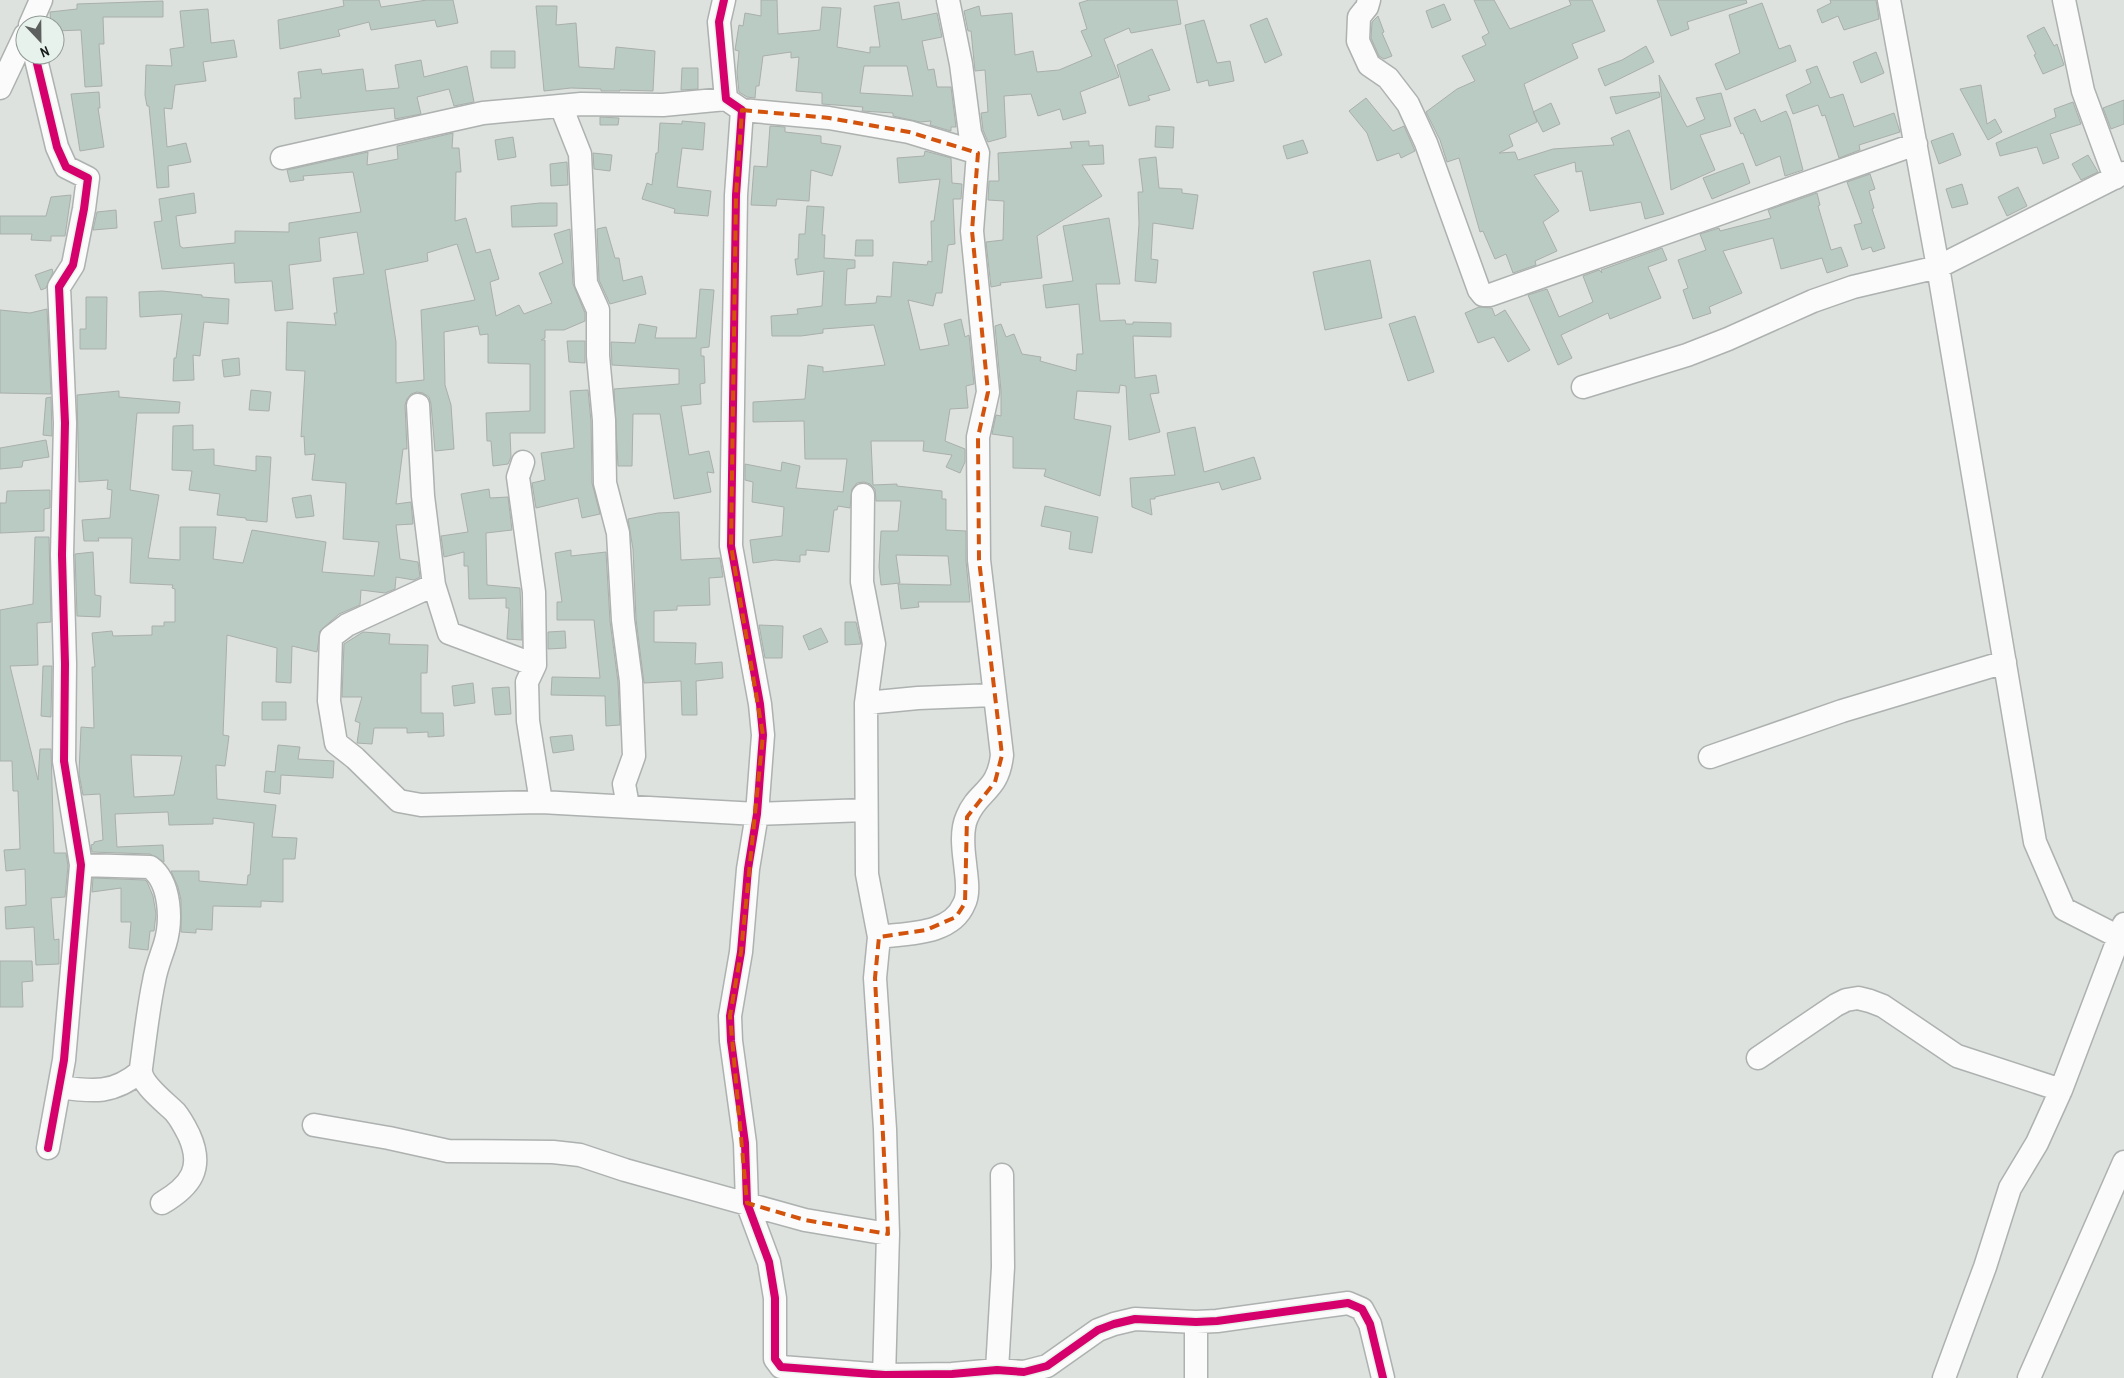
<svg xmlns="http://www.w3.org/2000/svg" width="2124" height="1378" font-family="'Archivo Narrow',sans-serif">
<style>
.building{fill:#b9cbc2;stroke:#aaafac;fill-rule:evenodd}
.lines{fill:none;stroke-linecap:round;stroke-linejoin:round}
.street-casing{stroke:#adb1af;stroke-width:25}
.street{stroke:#fafbfa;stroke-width:22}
.cycleway-casing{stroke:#e7f2ec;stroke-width:11}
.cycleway{stroke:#d6006c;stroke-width:8}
.marked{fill:none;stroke:#d3530d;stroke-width:4;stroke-dasharray:10 6;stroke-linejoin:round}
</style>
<rect width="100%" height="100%" fill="#dde2df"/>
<!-- building -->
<path class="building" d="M343 0H379L381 7 427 0H453L458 23 437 27 435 20 371 30 369 22 338 30 340 36 280 49 278 20 344 6Z
M761 0H777L778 34 820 30 822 7 841 8 837 47 870 53V47H880L874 6 899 2 902 20 937 13 942 37 922 41 928 70 934 69 937 87H951L956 127H951V131L930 125 931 121 920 122 893 116V113L862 111 863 107 822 104V93L796 91 799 57 791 58V52L763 56 759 86H756L755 98 747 97 739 92 737 72 739 51 735 50 739 25 743 26 745 13 761 16ZM864 66H907L913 96 860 93Z
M1089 0H1177L1181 24 1131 33 1129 28 1104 39 1119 77 1080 92 1086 113 1063 120 1060 109 1038 116 1031 94 1004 96 1006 137 988 142 983 130 981 113 988 112 985 70 975 71 971 31H968L964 11 979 6 981 16 1012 13 1015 55 1033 51 1037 72 1059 70 1092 56 1081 31 1087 29 1079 3Z
M1474 0H1494L1510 29 1571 5 1569 0H1592L1605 31 1572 44 1578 58 1524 84 1537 122 1509 135 1513 146 1499 153 1515 152 1518 160 1553 149 1614 145 1611 138 1629 130 1664 214 1645 219 1641 202 1590 211 1582 171 1576 172 1575 162 1534 175 1559 211 1543 222 1557 251 1535 261 1536 265 1513 273 1506 254 1495 259 1483 231 1480 232 1459 158 1447 162 1440 140 1426 112 1457 89 1475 81 1462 56 1486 45 1482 37 1489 33Z
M1657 0H1746L1747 3 1687 22 1689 29 1671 36Z
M1830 0H1876L1879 19 1844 30 1838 16 1822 23 1817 10 1831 3Z
M163 1V17H103L104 44H99L102 86 85 87 81 30 55 31V25H51L50 12 77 9V4Z
M1762 3 1779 49 1790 45 1796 61 1726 90 1715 64 1740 53 1729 15Z
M1444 4 1451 20 1432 28 1426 11Z
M536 6H557L556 25 576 23 579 67 614 69 616 47 655 51 653 91 620 90V91H601V89L571 88 544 91Z
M208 9 211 43 234 40 237 57 203 62 206 81 175 85 172 109 164 108 167 147 186 143 191 162 168 166 169 187 157 188 149 106H147L145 95 146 65 172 66 170 49 184 47 180 11Z
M1378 16 1384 32 1382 33 1392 56 1384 59 1379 56 1371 38 1372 22Z
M1267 18 1282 55 1265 63 1250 25Z
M1204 20 1217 63 1230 61 1234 81 1209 86 1208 80 1197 83 1185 25Z
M2044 27 2054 46 2057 44 2064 65 2043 74 2034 55 2036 54 2027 36Z
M1646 46 1654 62 1605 86 1598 69 1622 60Z
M1152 49 1170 90 1148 96 1150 100 1129 106 1117 65Z
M491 51H515V68H491Z
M1876 52 1884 73 1861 83 1853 62Z
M421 60 424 77 467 66 474 102 454 106 449 89 417 97 421 114 395 119 394 108 295 119 294 98H301L298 72 321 69 322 74 363 69 366 91 399 88 395 65Z
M1817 66 1830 98 1843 94 1854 127 1894 113 1900 132 1859 145 1860 150 1839 158 1825 115 1822 116 1818 105 1793 114 1786 95 1811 83 1806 70Z
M682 68H698V89L681 90Z
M1659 75 1687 127 1705 119 1696 98 1721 93 1731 126 1700 135 1715 170 1671 190Z
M1981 85 1987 124 1995 119 2002 132 1988 140 1960 89Z
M99 92 100 108H98L104 147 80 151 71 94Z
M1659 92 1660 97 1616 114 1610 97Z
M1366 98 1393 131 1404 126 1415 151 1401 158 1399 153 1377 161 1367 133 1349 111Z
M2124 100V124L2111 129 2103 108Z
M2073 102 2081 124 2050 134 2059 158 2043 164 2037 147 2000 156 1996 143 2056 117 2054 109Z
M1551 103 1560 124 1543 132 1533 112Z
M1755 109 1761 122 1786 111 1790 120 1803 170 1785 176 1780 156 1756 166 1743 133 1741 134 1734 118Z
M600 117 619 118 618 125H600Z
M682 121 705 123 703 150 682 148 677 187 711 191 708 216 674 213 675 209 642 199 647 183 652 185 656 153H658L660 123 682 124Z
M770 126 785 127V132L821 136V143L841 146 832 176 811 170 809 201 777 199 776 206 751 205 754 166 767 167Z
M1156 126 1174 127 1173 148 1155 147Z
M453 133 452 148H459L461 172H456L455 221 466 218 476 253 490 249 499 279 490 282 496 316 519 305 524 314 552 303 539 273 563 263 554 234 570 229 573 284 585 313V321L564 330H545V338L541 340H545V433H510L511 457 508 464 493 466 491 441H487L486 413 530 411V364L488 363V334L480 335 478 326 444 332 445 385 451 405 454 449 435 451 431 404 429 397 423 393 417 392 411 394 407 399 405 405 407 449H403L396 504 411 502 413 524 396 525 400 559 418 562 420 577 414 580 396 577 395 589 385 593 361 590 360 605 339 614 320 631 317 652 292 646 291 683 276 682 277 648 227 635 223 735 229 736 225 766 216 765 217 799 276 805 272 837 297 838 295 859H283V902L261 901V907L213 906 212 930 196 929V933L181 932V900L178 887 171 871H199V881L247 885 248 875H250L254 823 213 818V824L169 825 168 812 115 814 117 847 163 845 164 862 150 854 92 852 91 845 94 844V842L103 840 100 794 83 795 79 774 81 727 94 728 92 667H95L92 633 112 631 113 636 152 635V626H164V622H175V589L172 588 173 585 130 583 132 538H98L99 541H84L82 520 110 518 112 490 107 489 108 480 79 482 77 395 119 391V397L180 402 179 413H137L130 490 159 495 148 558 180 560V527H216L213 559 243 563 252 530 326 542 322 572 374 576 379 542 343 539 346 483 312 480 315 454 305 455 304 436 301 437 305 371 286 370 287 322 336 325 334 313H337L333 278 364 274 357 232 319 238 321 261 289 265 293 309 275 311 272 281 235 283 234 263 162 269 154 222 162 221 159 199 194 193 196 213 176 216 180 246 183 248 235 243V231L289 232V223L361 212 353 172 303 176 304 180 290 182 287 170 368 152 367 165 398 159 397 146ZM457 244 475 300 421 310 424 380 396 383V342L385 270 428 261 427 253ZM131 755 182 756 174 795 134 797Z
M1953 133 1961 155 1939 164 1931 141Z
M513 137 516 157 498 160 495 140Z
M1303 140 1308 153 1287 159 1283 146Z
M1089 141V146L1103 145 1104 164 1082 165 1102 196 1037 236 1042 278 1000 283 1001 285 991 287 986 242 1003 240 1004 201 988 200 989 181H999L998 153 1072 148 1070 142Z
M925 151 951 158 952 183 962 184 961 199H953L955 244 948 245 942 293H936L933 306 908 300 920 350 949 345 944 324 961 319 965 337 969 335 974 384 966 386 968 408 950 409 945 441 965 449V462L960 473 946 467 952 455 923 451 924 441H871L873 485 897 484V486L942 491V499H946V530L966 531V561L970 602H918L919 607 901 609 898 584 951 585 948 556 896 555 900 583 881 585 879 567 881 531H898L901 501H876L875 489 870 484 864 482 857 483 852 489 850 508 838 506 837 510H834L829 552 806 550V555H800V562L775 560 753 563 750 540 782 536 784 507 752 502 753 482 745 480V464L781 471 782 462 800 466 796 488 843 492 847 459H805L804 421 753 422V402L805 399 808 365 823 367V372L885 365 874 325 823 329V333L801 336H772L771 316 798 314 797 309 822 306 824 271 797 275 795 259H798L799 234H805L807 206 824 207 822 235H825L824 258 855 260V268L847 269 845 305 876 303 877 296 891 297 893 262 927 265 928 261 932 262 931 221H934L940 179 899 183 897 158 924 156Z
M593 153 612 155 610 171 594 169Z
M2088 155 2098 172 2081 180 2072 164Z
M1156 157 1159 188 1182 189V193L1198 195 1193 229 1153 223 1151 259 1158 260 1156 283 1135 281 1139 224 1138 192H1143L1139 159Z
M567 162 568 185 551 186 550 164Z
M1743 163 1750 183 1712 199 1703 178Z
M1870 174 1875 189 1869 191 1874 208 1872 209 1885 248 1873 252 1871 247 1862 250 1854 225 1862 223 1847 182Z
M1962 184 1968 204 1952 208 1946 189Z
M2018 187 2027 206 2007 216 1998 197Z
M1817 193 1820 205 1818 206 1831 250 1841 247 1848 266 1827 273 1822 258 1781 269 1773 238 1723 251 1742 293 1709 307 1711 313 1693 319 1683 290 1688 288 1678 260 1706 250 1700 234 1719 228 1720 231 1771 218 1768 210Z
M71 195 65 236H51V241L31 240 32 234H0V216H46L51 197Z
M540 203H557V226L512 227 511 206Z
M116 210 117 228 93 230 97 212Z
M1109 218 1120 284H1096L1100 321 1125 320 1126 324H1133V322L1171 323V337L1133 336 1135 378 1156 375 1159 393 1150 394 1160 432 1129 440 1126 386 1120 385 1119 393 1077 391 1074 419 1111 426 1100 496 1044 476 1046 469 1013 468V437L992 434 996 415 1001 416V391L995 326 1001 324 1006 337 1014 334 1022 354 1041 357 1040 361 1076 371 1077 354H1083L1079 304 1046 308 1043 285 1073 281 1063 226Z
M606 227 615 258H619L623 281 642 276 646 294 610 304 599 280 597 229Z
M856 240H873V256H855Z
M1662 248 1667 260 1648 267 1661 298 1610 319 1608 313 1561 335 1572 358 1558 365 1528 295 1547 289 1559 317 1593 302 1583 276 1599 270 1602 273 1601 270Z
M1370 260 1382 318 1325 330 1313 272Z
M52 269 53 272 46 288 41 290 35 275Z
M700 289 714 290 709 347 701 348V356H704L705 383 700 384 701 404 681 406 689 455 709 451 714 473 707 472 711 492 674 499 660 414H633L632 466H618L614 389 679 384V369L612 365 611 342 635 343 639 324 657 327 655 338H696Z
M162 291 202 295V297L229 299 228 324 204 322 200 356 193 355 194 380 173 381 174 358H176L182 314 140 317 139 292Z
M86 297H107L106 349H80V329H86Z
M1479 307 1492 308 1495 316 1505 310 1530 350 1508 362 1494 337 1478 343 1465 313Z
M47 309 51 394 0 393V310L30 313Z
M1415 316 1434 372 1408 381 1389 324Z
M567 341H585V363L569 362Z
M239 358 240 375 224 377 222 360Z
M251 390 271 392 269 411 249 410Z
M588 390 591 421 592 483 600 514 582 518 578 498 536 508 532 483 545 480 541 453 574 448 570 391Z
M51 397 52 436 43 435 46 398Z
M193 425V450L214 449V465L256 471V456L271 457 267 522 246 520V518L217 515 220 494 189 490 192 471 172 470 173 426Z
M1195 427 1204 472 1254 457 1261 479 1222 490 1219 482 1155 497V499H1150L1152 515 1132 507 1130 478 1175 475 1167 433Z
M46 440 49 457 23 461 22 467 0 469V448Z
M489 489 490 498 508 497 512 530 486 533 487 585 520 588 522 640 507 639 509 608H506V598L469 599 468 566H464V552L444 557 441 536 468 532 461 494Z
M50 490V508L44 509V531L0 533V503H6L7 491Z
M311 495 314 516 296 518 292 498Z
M1045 506 1098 517 1092 553 1069 549 1071 532 1041 526Z
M679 512 681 560 720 558 723 577 709 578 710 605 677 606V610L654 611V642L696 643 695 664 722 662 723 678 696 681 697 715H682L681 681 644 683 636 619 633 549 628 519 658 513Z
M35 537H49L51 622 37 623 38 665 10 666 38 780 40 749H51L54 853H66L68 866 65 897 51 898 54 940 59 939V964L36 965 34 927 6 929 5 907 26 905 25 869 6 871 4 850 20 849 18 791H13L12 761H0V610L33 604Z
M571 550V556L606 552 610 621 618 682 620 725 606 726 605 696 551 695 552 677 600 678 594 620H557V602H562L555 553Z
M93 552 95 595 101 596 100 617 77 616 75 554Z
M845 622H856L861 644 845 645Z
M759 625 783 626 782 658H765Z
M821 628 828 642 809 650 803 636Z
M565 631 566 648 548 649V632Z
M363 632 390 634 389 644 428 645 427 673H421V713H443L444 736 428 737V732L407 733V728H374L372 744 357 743 360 723 355 721 362 697H342L344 644Z
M43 666H52L51 717 41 716Z
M473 683 475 703 454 706 452 686Z
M509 687 511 714 495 715 492 688Z
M262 702H286V720H262Z
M572 735 574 750 553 753 550 737Z
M278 745 300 747 298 759 334 761 333 778 281 775 280 794 264 792 266 771 275 772Z
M93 878 145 880 147 882 153 896 156 914 154 931H150L148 950 129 948 131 922H121V888L92 892Z
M0 961H32L33 981 22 982 23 1007H0Z"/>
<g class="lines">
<defs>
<path id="street" d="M724 0 719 22 726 99 742 110 736 195 731 546 760 704 763 735 757 814 748 869 741 952 730 1016 731 1041 745 1143 747 1203 769 1262 775 1298V1359L781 1367 885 1375 952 1374 997 1370 1024 1372 1047 1366 1098 1330 1114 1324 1135 1319 1196 1322 1217 1321 1348 1303 1362 1309 1370 1324 1383 1378
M1369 0 1367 7 1359 17 1358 41 1369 65 1388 78 1408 104 1426 143 1479 290 1483 295H1490L1916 144
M1889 0 1938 267 2035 842 2064 909 2119 937
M2064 0 2083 91 2115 178
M30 25 41 0
M35 55 57 147 66 167 88 178 84 209 73 265 59 287 65 423 62 555 65 664 64 761 81 865 64 1060 48 1148
M0 88 25 35
M561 106 580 154 586 283 598 310V356L604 420 605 483 618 533 623 620 631 681 634 756 624 784 628 806
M742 110 829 118 909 132 978 153
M282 158 483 113 581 104 663 105 726 99
M1583 387 1687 355 1728 339 1813 301 1853 287 1938 267 2124 173
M418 405 423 496 434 585 449 633 535 665
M523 462 518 477 534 592 535 665 527 682 528 721 541 802
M863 495 862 582 874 644 866 703 867 874 879 937 875 978 885 1129 888 1234 884 1378
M434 585 347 625 331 637 329 701 336 743 355 758 399 801 421 805 541 802 757 814 866 810
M866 703 918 698 994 695
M1710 757 1842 711 2005 662
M81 865 150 867C171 882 172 921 165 944 161 957 156 968 154 981 148 1009 145 1039 141 1068 139 1083 165 1102 175 1112 181 1119 185 1127 189 1135 204 1168 191 1186 162 1203
M879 937C908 933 951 935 964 904 970 893 966 875 965 863 963 848 961 830 967 817 978 790 998 792 1002 755L979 560 978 437 988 392 972 231 978 153 970 133 961 64 948 0
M1758 1058 1836 1005 1846 1000 1858 998 1870 1001 1883 1006 1957 1056 2061 1090
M60 1087C93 1092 114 1094 141 1071
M314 1125 389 1138 448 1151 553 1152 580 1155 625 1170 805 1220 888 1234
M997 1370 1003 1267 1002 1175
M1196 1378V1322
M1944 1378 1985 1267 2010 1188 2037 1143 2061 1090 2124 924
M2029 1378 2124 1162"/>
</defs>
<!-- street casing -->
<use href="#street" class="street-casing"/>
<!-- street -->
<use href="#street" class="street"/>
<defs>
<path id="cycleway" d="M724 0 719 22 726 99 742 110 736 195 731 546 760 704 763 735 757 814 748 869 741 952 730 1016 731 1041 745 1143 747 1203 769 1262 775 1298V1359L781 1367 885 1375 952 1374 997 1370 1024 1372 1047 1366 1098 1330 1114 1324 1135 1319 1196 1322 1217 1321 1348 1303 1362 1309 1370 1324 1383 1378
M35 55 57 147 66 167 88 178 84 209 73 265 59 287 65 423 62 555 65 664 64 761 81 865 64 1060 48 1148"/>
</defs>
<!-- cycleway casing -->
<use href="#cycleway" class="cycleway-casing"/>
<!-- cycleway -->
<use href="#cycleway" class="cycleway"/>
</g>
<!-- marked area -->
<path class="marked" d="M742 110 829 118 909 132 978 153 972 231 988 392 978 437 979 560 1002 755 995 782 967 817 965 903 956 917 926 930 879 937 875 978 888 1234 805 1220 747 1203 730 1016 741 952 763 735 731 546 736 195Z"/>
<!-- north arrow -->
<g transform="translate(40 40) rotate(158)"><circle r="24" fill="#e7f2ec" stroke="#939b97"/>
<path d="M0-4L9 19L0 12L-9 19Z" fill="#5c5f5d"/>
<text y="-8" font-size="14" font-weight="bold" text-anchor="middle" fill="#161917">N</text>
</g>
</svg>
